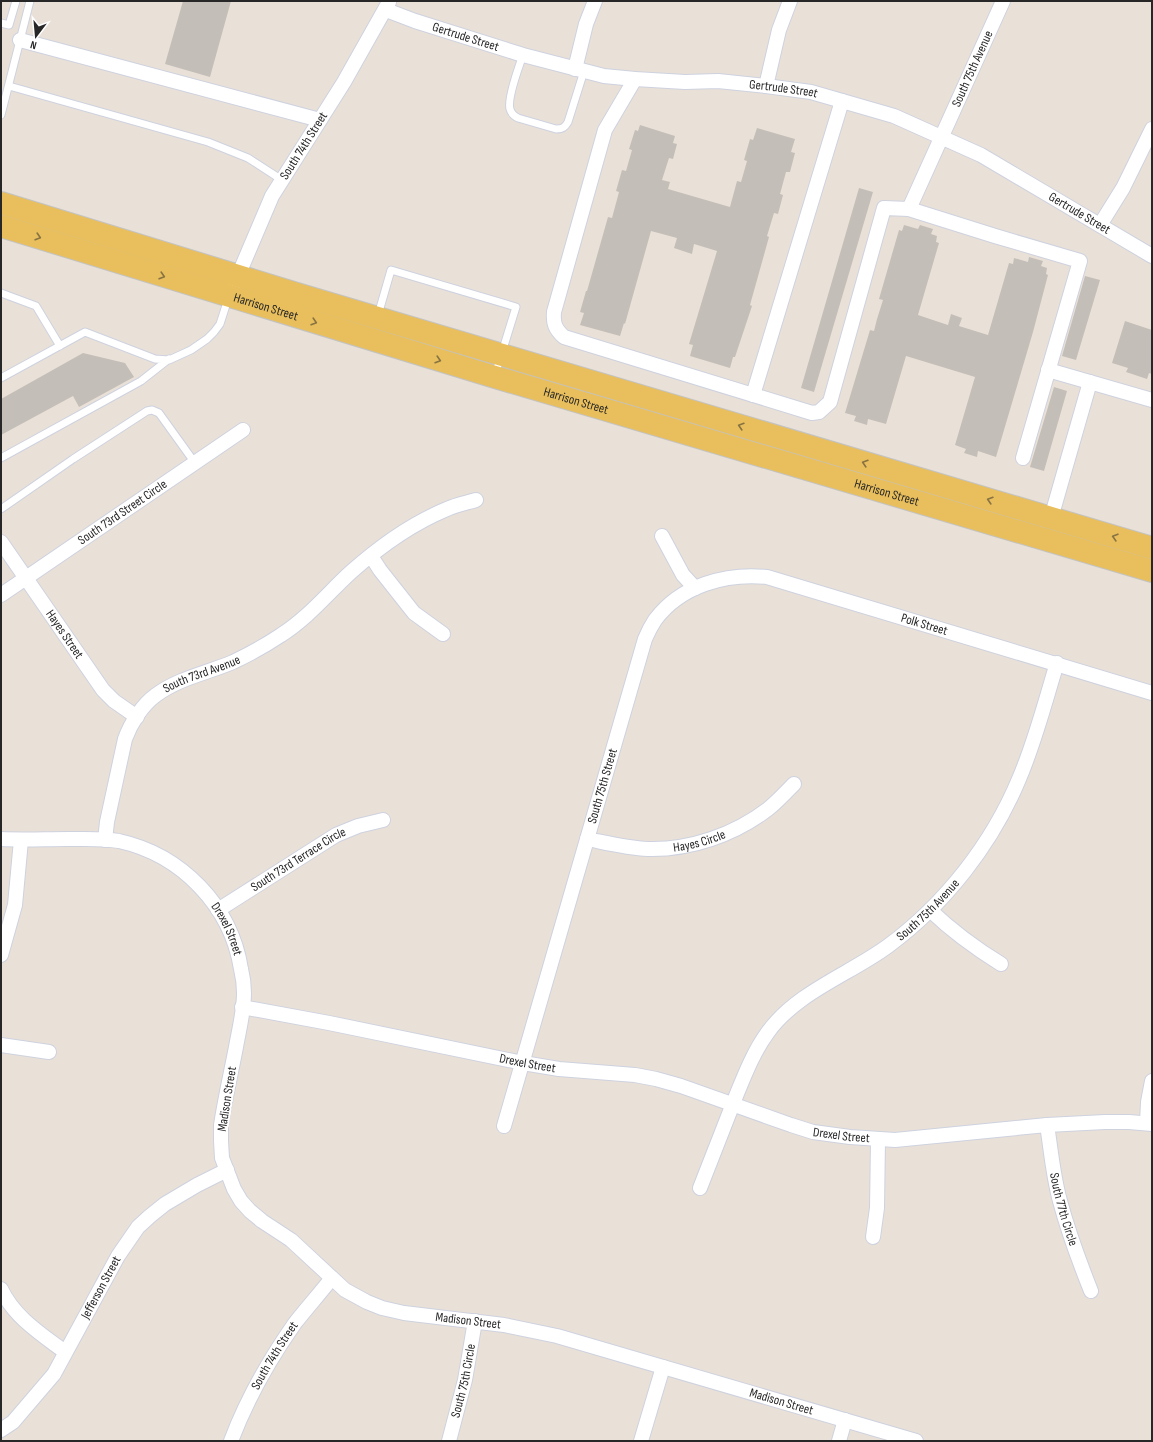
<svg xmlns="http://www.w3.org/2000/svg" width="1153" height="1442" font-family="'Sofia Sans Condensed',sans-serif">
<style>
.building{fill:#c4beb8}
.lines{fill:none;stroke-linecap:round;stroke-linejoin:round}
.service-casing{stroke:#ced2df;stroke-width:9}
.minor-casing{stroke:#ced2df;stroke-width:16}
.primary-casing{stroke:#c3c3c3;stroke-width:24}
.service{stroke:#fff;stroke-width:7}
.minor{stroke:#fff;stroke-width:14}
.primary{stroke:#e9bf5d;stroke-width:22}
.oneway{stroke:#887342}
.labels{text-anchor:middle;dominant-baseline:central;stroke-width:4;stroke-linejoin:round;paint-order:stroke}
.street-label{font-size:13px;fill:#272727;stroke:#fff}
</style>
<rect width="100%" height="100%" fill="#e9e1d8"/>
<!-- building -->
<path class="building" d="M183 1H231L210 77 165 64Z
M640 125 675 136 673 143 677 144 673 159 669 158 662 180 670 182 668 189 730 207 737 181 741 182 747 161 744 160 750 139 753 140 757 128 795 139 791 152 795 153 790 172H786L780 194 783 195 778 214 774 213 767 236 769 237 750 305 752 306 735 357H733L730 368 690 356 693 345 689 344 717 251 694 244 692 254 674 248 677 238 651 231 625 324 624 323 620 336 580 325 584 313 580 312 586 291H587L608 217 612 218 619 192 616 191 622 170 626 171 632 150 629 149 635 130 638 131Z
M859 188 873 192 814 392 801 388Z
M904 225 918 229 920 225 933 229 931 234 937 236 936 242 939 243 918 315 948 325 951 314 962 318 959 326 988 335 1009 263 1013 264 1014 258 1028 262 1029 257 1043 261 1041 266 1047 268 1046 274 1048 275 1033 332 996 457 978 451 977 457 964 453 966 449 955 445 975 377 906 356 886 424 868 419 867 425 854 421 856 416 845 413 870 330 874 331 877 319 883 300 879 299 899 230 902 231Z
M1085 276 1100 280 1076 360 1062 356Z
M1125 321 1152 330V374L1149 373 1147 379 1126 372 1128 368 1112 363Z
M83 353 125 363 134 377 79 407 73 396 1 435V399Z
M1054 387 1067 391 1044 471 1030 467Z"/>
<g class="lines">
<defs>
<path id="service" d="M1 23 9 25 16 1
M523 55C519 66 507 99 510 109 511 113 514 116 518 118L556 129C563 129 565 127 568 122L584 71
M9 86 208 142 248 158 282 180
M1 115 30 1
M1 293 36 306 60 346
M378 315 391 270 516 307 495 375
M1 378 85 332 155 359 169 360 191 350 207 339 214 332 220 324 228 299
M1 458 141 381 169 359
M1 509 73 459 147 411 152 410 159 413 195 463"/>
<g id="minor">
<path id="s1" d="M386 10 415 21 523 55 604 76 635 79 685 82 718 81 766 86 811 92 894 116 981 155 1152 256"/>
<path d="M20 40 320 120"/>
<path d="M575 69 586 24 595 1"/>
<path id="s2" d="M635 79 605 130 554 312C553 323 555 329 564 337L812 413 819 412 830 402 884 208 909 209 1003 1"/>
<path d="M766 86 779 30 790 1"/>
<path d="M909 209 995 236 1080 261 1023 458"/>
<path d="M1100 225 1123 188 1152 129"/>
<path id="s3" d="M235 283 272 196 344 82 389 2"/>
<path d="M1048 370 1152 400"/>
<path d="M753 395 842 101"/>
<path d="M1051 518 1090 382"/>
<path d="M662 536 683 575 695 588"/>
<path id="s4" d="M1 542 103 690 114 701 137 717"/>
<path d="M371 556 380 570 414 613 443 634"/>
<path id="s5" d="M1 595 243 430"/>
<path id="s6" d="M1 839C23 840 45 839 68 839 85 839 103 838 119 841 182 855 231 906 241 969 243 977 244 985 244 993 244 1011 239 1030 236 1047 231 1073 225 1099 221 1125V1141L222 1158 234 1189 241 1201 250 1211 262 1221 291 1240 345 1290 367 1302 382 1308 404 1313 504 1325 557 1336 916 1441"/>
<path id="s7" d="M587 839C607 843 627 848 648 849 690 850 734 835 768 809 777 802 786 792 794 784"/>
<path id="s8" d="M105 840 107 822 125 739C131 723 142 705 156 695 179 678 207 673 233 662 250 654 266 645 281 635 308 618 328 593 351 572 378 548 413 523 447 509 456 505 466 503 476 500"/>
<path id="s9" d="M218 910 336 835 358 826 383 820"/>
<path d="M930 910C952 931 975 948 1001 964"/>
<path d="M1 955 15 905 21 840"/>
<path id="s10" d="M242 1007 329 1023 523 1063 559 1069 635 1075 656 1079 681 1086 791 1125 813 1132 850 1137 895 1140 1047 1125 1105 1122H1129L1152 1124"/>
<path d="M1 1045 49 1052"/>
<path d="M1147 1123 1148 1102 1152 1081"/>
<path id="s11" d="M1047 1125C1051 1150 1053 1176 1060 1201 1068 1231 1079 1261 1091 1291"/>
<path id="s12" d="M504 1126 645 639C648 632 651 626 655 620 681 585 726 573 767 577L1152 693"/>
<path id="s13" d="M700 1188C712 1158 724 1127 736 1096 745 1074 754 1051 768 1032 797 992 850 974 888 946 945 904 992 844 1019 779 1035 742 1045 702 1057 663"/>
<path d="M873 1237 877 1208 878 1140"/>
<path d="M1 1289C14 1317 41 1334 65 1352"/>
<path id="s14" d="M1 1430 13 1422 54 1374 118 1256 138 1227 150 1216 165 1204 197 1185 227 1170"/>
<path id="s15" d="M231 1441C247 1399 269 1360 295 1323 307 1308 320 1293 332 1278"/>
<path id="s16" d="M449 1441 465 1380 475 1321"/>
<path d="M641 1441 663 1367"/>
<path d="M839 1441 845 1420"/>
</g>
<g id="primary">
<path d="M1 203 297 294 1152 548"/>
<path id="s17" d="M1 226 495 377 1152 571"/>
</g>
</defs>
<!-- service casing -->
<use href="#service" class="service-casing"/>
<!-- minor casing -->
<use href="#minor" class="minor-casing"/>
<!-- primary casing -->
<use href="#primary" class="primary-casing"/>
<!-- service -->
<use href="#service" class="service"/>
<!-- minor -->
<use href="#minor" class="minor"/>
<!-- primary -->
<use href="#primary" class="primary"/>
</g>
<!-- one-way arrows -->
<defs><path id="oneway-chevron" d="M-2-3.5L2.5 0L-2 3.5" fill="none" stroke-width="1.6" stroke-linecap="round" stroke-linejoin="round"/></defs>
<g class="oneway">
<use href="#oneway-chevron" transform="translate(38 237) rotate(17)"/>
<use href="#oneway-chevron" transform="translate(162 276) rotate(17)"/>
<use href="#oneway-chevron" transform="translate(314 322) rotate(17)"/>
<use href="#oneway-chevron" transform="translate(438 360) rotate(17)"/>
<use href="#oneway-chevron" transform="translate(741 426) rotate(-163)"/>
<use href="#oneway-chevron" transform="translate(865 463) rotate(-163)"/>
<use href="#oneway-chevron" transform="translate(990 500) rotate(-163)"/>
<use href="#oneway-chevron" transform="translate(1115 537) rotate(-164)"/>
</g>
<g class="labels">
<!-- street labels -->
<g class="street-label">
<text stroke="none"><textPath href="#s1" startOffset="84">Gertrude Street</textPath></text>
<text stroke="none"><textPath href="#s2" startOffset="938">South 75th Avenue</textPath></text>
<text stroke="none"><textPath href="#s1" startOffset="408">Gertrude Street</textPath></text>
<text stroke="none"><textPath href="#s3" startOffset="154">South 74th Street</textPath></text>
<text stroke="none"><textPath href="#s1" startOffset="732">Gertrude Street</textPath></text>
<text stroke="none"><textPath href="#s17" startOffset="277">Harrison Street</textPath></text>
<text stroke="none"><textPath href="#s17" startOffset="601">Harrison Street</textPath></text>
<text stroke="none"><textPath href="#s17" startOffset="925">Harrison Street</textPath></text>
<text stroke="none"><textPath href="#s5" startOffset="147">South 73rd Street Circle</textPath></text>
<text stroke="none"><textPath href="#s12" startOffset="818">Polk Street</textPath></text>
<text stroke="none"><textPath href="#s4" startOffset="112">Hayes Street</textPath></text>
<text stroke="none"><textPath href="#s8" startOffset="208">South 73rd Avenue</textPath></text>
<text stroke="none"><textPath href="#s12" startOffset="354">South 75th Street</textPath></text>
<text stroke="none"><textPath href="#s7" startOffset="114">Hayes Circle</textPath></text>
<text stroke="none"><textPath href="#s9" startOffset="95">South 73rd Terrace Circle</textPath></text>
<text stroke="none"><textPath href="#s13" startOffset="373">South 75th Avenue</textPath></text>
<text stroke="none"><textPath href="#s6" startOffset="263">Drexel Street</textPath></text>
<text stroke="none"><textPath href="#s10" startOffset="291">Drexel Street</textPath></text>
<text transform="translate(227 1099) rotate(-81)">Madison Street</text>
<text stroke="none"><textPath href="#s10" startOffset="615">Drexel Street</textPath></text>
<text stroke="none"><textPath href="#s11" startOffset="86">South 77th Circle</textPath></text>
<text stroke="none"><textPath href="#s14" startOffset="176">Jefferson Street</textPath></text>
<text stroke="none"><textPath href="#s6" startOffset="810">Madison Street</textPath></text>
<text stroke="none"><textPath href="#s15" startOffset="96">South 74th Street</textPath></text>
<text stroke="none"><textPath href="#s16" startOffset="62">South 75th Circle</textPath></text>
<text stroke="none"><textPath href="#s6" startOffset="1134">Madison Street</textPath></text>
</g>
</g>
<!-- border -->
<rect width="1153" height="1442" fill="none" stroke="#272727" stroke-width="4"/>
<!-- north arrow -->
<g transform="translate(36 36) rotate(196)" stroke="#ffffff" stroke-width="3" paint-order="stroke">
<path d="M0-3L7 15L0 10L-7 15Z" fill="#272727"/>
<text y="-6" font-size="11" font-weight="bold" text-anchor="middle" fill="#272727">N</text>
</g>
</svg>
